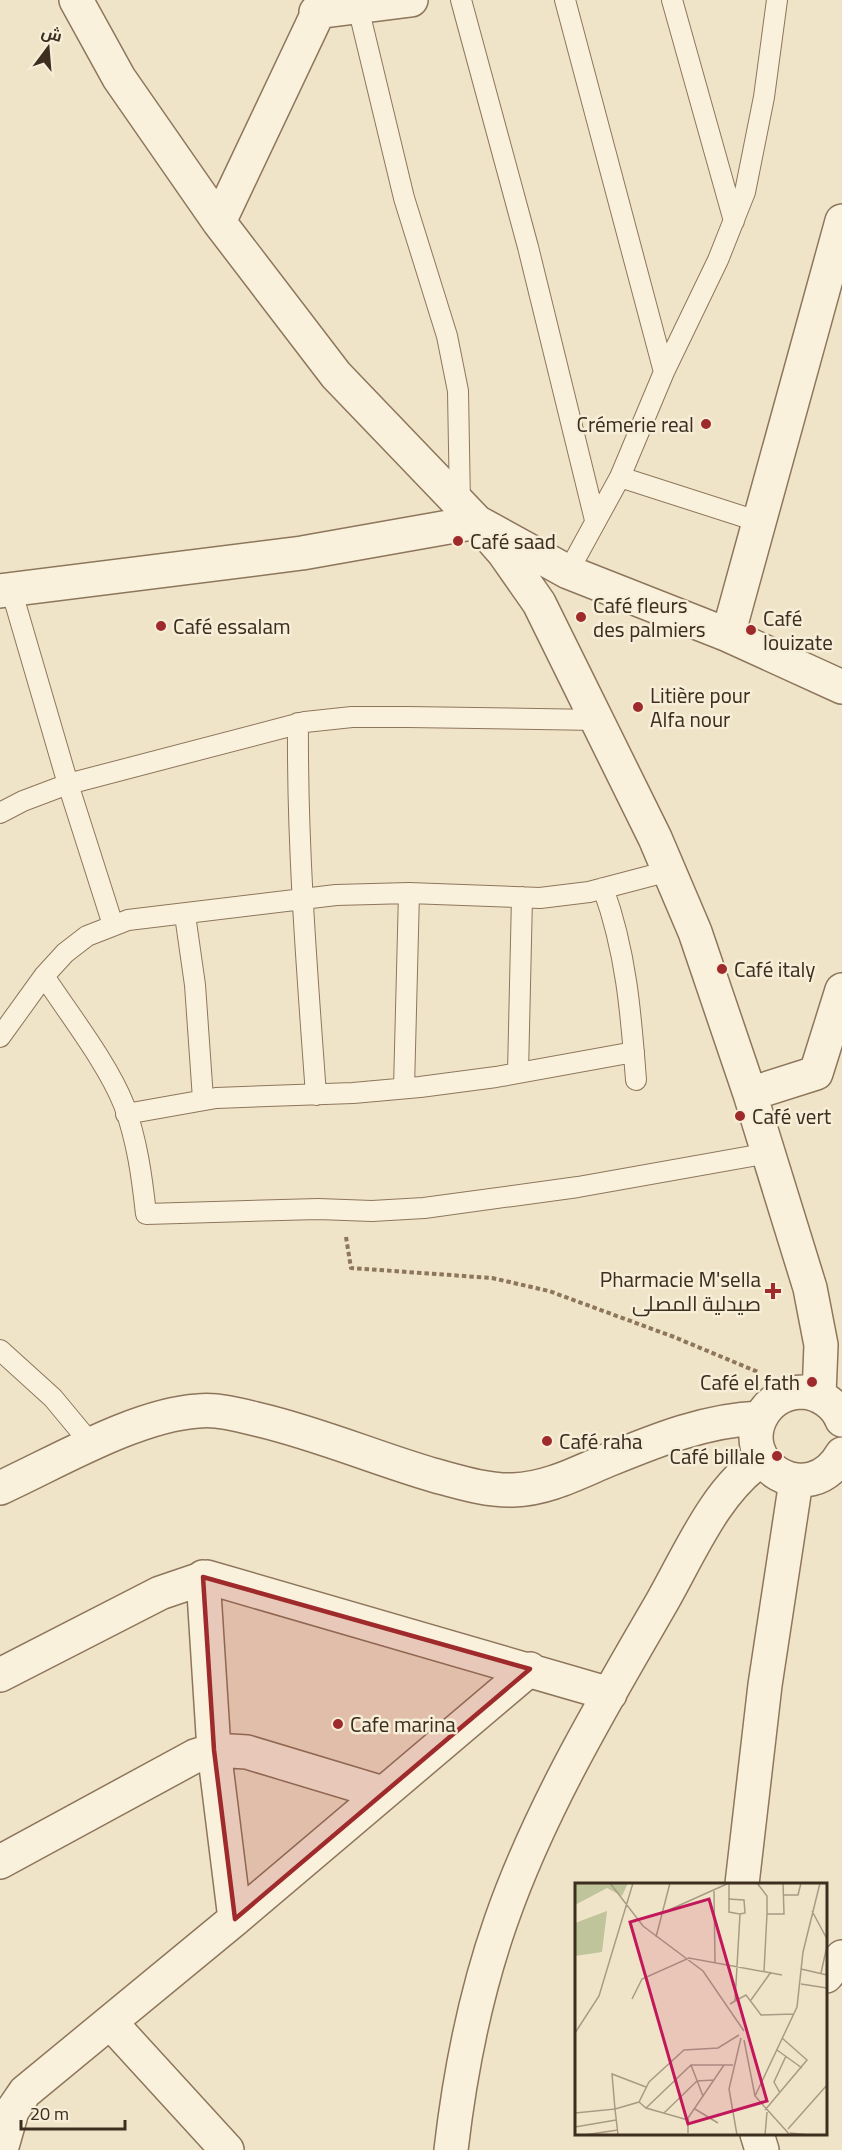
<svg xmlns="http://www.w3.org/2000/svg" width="842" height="2150" font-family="Georgia,Cairo,serif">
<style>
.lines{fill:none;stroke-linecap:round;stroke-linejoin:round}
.lane-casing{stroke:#8d765c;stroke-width:22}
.street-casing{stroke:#8d765c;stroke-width:36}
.path{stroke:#8d765c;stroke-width:4;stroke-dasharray:4.5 3;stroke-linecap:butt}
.lane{stroke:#faf1dc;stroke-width:20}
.street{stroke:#faf1dc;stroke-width:33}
.marked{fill:#9e2a2b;fill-opacity:0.2;stroke:#9e2a2b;stroke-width:4.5;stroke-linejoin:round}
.poi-dot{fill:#9e2a2b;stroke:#f7eed8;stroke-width:2}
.labels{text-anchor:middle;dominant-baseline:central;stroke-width:5;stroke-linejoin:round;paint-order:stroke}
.poi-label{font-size:21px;fill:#3d2e20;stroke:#f7eed8;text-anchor:start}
.inset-road{fill:none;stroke:#a89b85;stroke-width:1.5}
.view{fill:#c2185b;fill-opacity:0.15;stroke:#c2185b;stroke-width:3}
.inset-edge{fill:none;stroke:#3d2e20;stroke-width:3}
</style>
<rect width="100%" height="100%" fill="#f0e4c8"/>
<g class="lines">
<defs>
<path id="lane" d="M461 0 528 247 595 520
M565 0 664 372
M672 0 734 221
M358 7 404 198 447 336 458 391 460 504
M760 522 620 477 664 372 718 260 745 192 764 97 777 0
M568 572 620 477
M11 589 68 784 113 925
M298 723C297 847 307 971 316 1095
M0 813 23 801 68 784 305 722 352 717H408L597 720
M603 888C626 951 631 1013 636 1080
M185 915 195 985 203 1099
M44 976C69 1014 108 1064 124 1105 137 1140 142 1177 146 1214L318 1209 372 1211 424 1208 578 1187 769 1153
M0 1037 44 976 65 953 87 936 128 920 336 895 409 893 540 898 589 892 669 871
M518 1073 522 897
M404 1088 409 893
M126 1114 216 1098 353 1093 420 1087 496 1077 634 1052
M0 1350 53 1398 92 1445"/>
<path id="street" d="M76 0 119 78 219 222 336 375 477 522 504 553 539 603 655 838 695 932 750 1094 810 1288 821 1345 819 1395
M316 12 411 0
M219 222 324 0
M0 591 302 553 477 522 568 572 728 635 842 687
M728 635 842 221
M750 1094 816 1073 842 990
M842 1420C836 1405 820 1393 803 1392 787 1392 773 1399 764 1412 731 1463 809 1512 842 1454
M0 1488C57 1462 136 1415 198 1411 219 1409 240 1415 260 1420 319 1434 375 1458 433 1475 459 1482 487 1491 513 1490 547 1489 577 1473 608 1460 657 1440 706 1420 760 1418
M203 1577 214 1750 235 1919
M0 1675 160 1593 207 1577 610 1694
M0 1862 195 1756 214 1750 247 1752 383 1793
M742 1884 765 1685 796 1481
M826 1976 842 1957
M110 2022 227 2150
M757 2134 762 2150
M1 2150 12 2111 25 2092 235 1919 530 1669
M451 2150C460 2072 475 1995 501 1921 540 1809 603 1704 662 1602 690 1553 715 1491 762 1459"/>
</defs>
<!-- lane casing -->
<use href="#lane" class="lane-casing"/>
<!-- street casing -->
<use href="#street" class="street-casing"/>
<!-- path -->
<path class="path" d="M346 1237 351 1268 492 1278 549 1291 674 1337 758 1372"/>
<!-- lane -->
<use href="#lane" class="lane"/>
<!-- street -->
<use href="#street" class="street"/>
</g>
<!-- marked area -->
<path class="marked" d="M203 1577 530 1669 235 1919 214 1750Z"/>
<!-- markers -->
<g class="poi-dot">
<circle cx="706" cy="424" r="6"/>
<circle cx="458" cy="541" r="6"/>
<circle cx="581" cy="617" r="6"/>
<circle cx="161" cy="626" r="6"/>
<circle cx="751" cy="630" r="6"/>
<circle cx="638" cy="707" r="6"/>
<circle cx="722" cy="969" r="6"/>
<circle cx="740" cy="1116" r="6"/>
<path d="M770 1282h6v6h6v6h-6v6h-6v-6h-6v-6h6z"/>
<circle cx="812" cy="1382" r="6"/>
<circle cx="547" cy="1441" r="6"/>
<circle cx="777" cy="1456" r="6"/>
<circle cx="338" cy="1724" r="6"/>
</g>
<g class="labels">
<!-- poi labels -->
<g class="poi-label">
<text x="694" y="424" text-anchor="end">Crémerie real</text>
<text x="470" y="541">Café saad</text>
<text x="593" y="605">Café fleurs<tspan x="593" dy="24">des palmiers</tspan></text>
<text x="763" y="618">Café<tspan x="763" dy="24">louizate</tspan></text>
<text x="173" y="626">Café essalam</text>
<text x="650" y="695">Litière pour<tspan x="650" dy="24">Alfa nour</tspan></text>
<text x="734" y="969">Café italy</text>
<text x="752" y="1116">Café vert</text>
<text x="761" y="1279" text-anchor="end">Pharmacie M'sella<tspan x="761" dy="24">صيدلية المصلى</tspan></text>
<text x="800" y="1382" text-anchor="end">Café el fath</text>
<text x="559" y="1441">Café raha</text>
<text x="765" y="1456" text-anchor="end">Café billale</text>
<text x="350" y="1724">Cafe marina</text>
</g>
</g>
<!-- overview -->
<g transform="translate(575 1883)">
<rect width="252" height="252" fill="#f0e4c8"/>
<path d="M0 0H53L47 13 32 5 0 22ZM32 28 27 69 0 73V40Z" fill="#bfc49a"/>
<path class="inset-road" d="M35 0 68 43 128 88 169 148M182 0 192 13V31H209L208 0M154 1V29L165 31 160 118 155 121M139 8 140 79M209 12H223L226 0M153 16 169 17 170 30 165 31M237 28 252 56M85 31 154 0M81 54 95 0M226 86 252 92M189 88 192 31M246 90 252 63M226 101 252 105M57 116 67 96 114 75 207 92M176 117 196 89M160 118 171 112 186 132 219 131M0 150 24 113 58 0M169 157 180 213 215 252M202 167 227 185M116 182 128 213M71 204 37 191 40 226 64 219 74 199 109 167 143 165 164 152M205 210 199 199 211 173M180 213 222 124 228 69 245 0M64 219 71 225 113 237M71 225 116 182H158M120 226 143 240M190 227 232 177 207 155M0 230 40 226 43 252M89 230 122 198 139 197M0 244 41 237M213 246 252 202M113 250V235L149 182M215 250 235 252M9 252 43 247M162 252 154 206 166 155M190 252 192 229"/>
<path class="view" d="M134 16 192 218 113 241 55 39Z"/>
<rect width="252" height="252" class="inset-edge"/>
</g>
<!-- north arrow -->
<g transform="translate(48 48) rotate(16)" stroke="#f7eed8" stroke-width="4.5" paint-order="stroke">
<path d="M0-4.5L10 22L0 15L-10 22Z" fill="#3d2e20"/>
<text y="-9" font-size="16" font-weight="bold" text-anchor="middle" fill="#3d2e20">ش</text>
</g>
<!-- scale -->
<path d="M21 2120v9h104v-9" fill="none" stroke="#3d2e20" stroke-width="3"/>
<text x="30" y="2120" font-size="18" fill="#3d2e20" stroke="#f7eed8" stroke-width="4.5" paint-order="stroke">20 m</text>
</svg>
